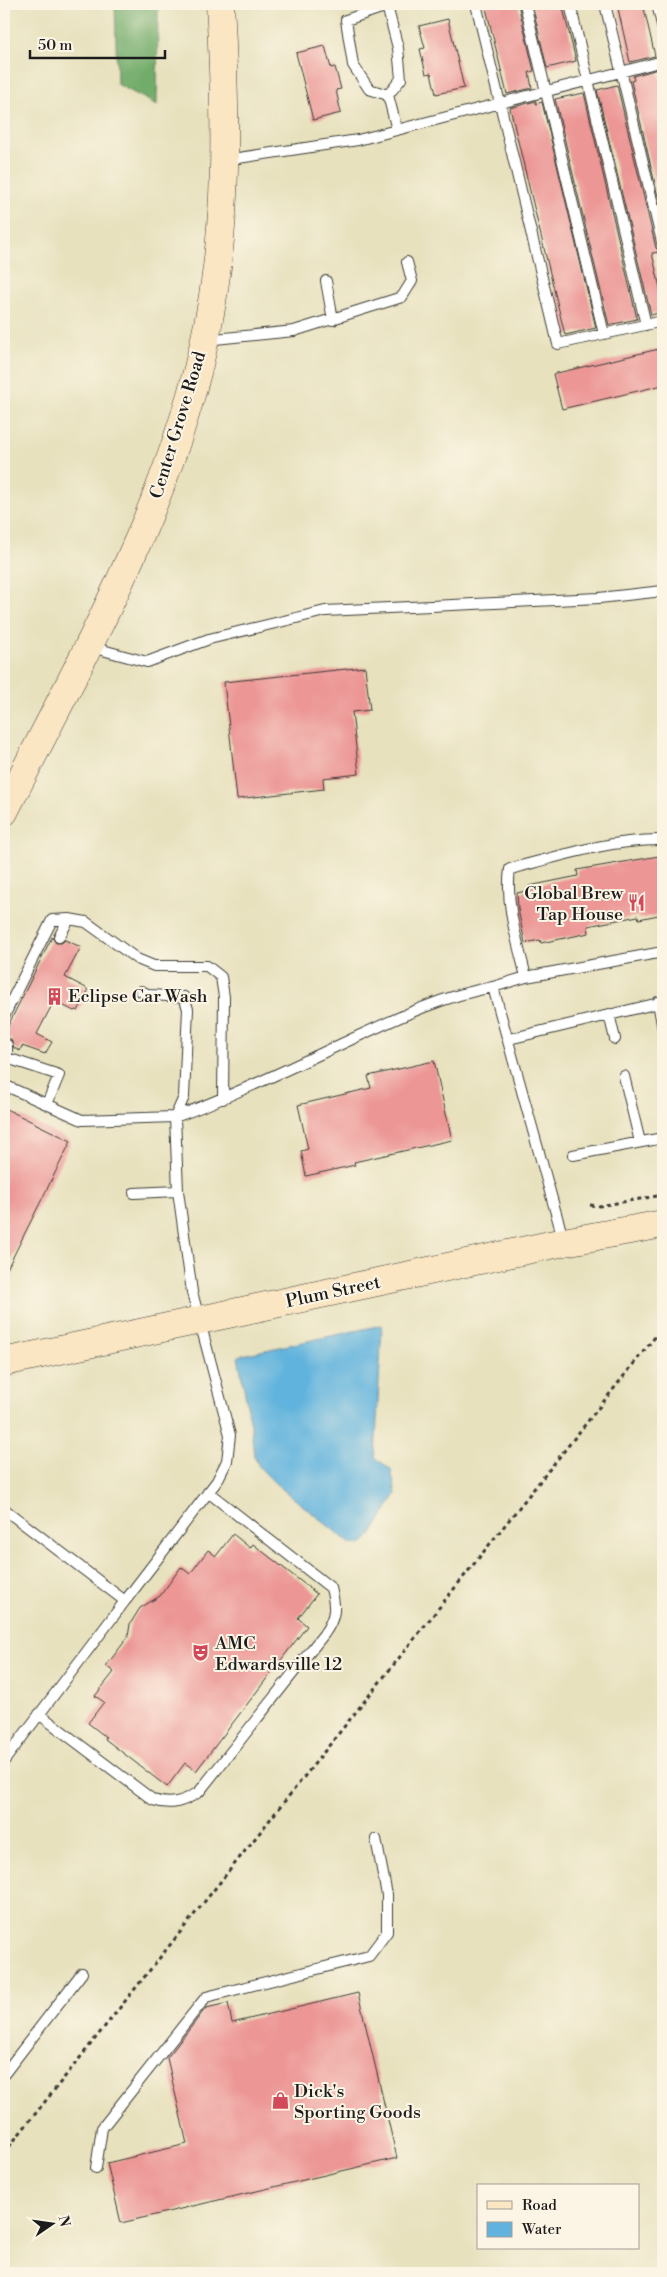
<svg xmlns="http://www.w3.org/2000/svg" width="667" height="2277" font-family="'Libre Bodoni',serif">
<style>
.forest{fill:#72ac6b;stroke:#476444}
.water{fill:#61b3dd;stroke:#3e687c}
.building{fill:#ec9695}
.lines{fill:none;stroke-linecap:round;stroke-linejoin:round}
.lane-casing{stroke:#3a3a34;stroke-width:12}
.secondary-casing{stroke:#3a3a34;stroke-width:29}
.path{stroke:#3a3a34;stroke-width:3;stroke-dasharray:4 4;stroke-linecap:butt}
.lane{stroke:#fff;stroke-width:10}
.secondary{stroke:#fbe6c4;stroke-width:28}
.labels{text-anchor:middle;dominant-baseline:central;stroke-width:4;stroke-linejoin:round;paint-order:stroke}
.street-label{font-size:18px;fill:#1c1c1c;stroke:#fcf5e5}
.poi-label{font-size:18px;fill:#1c1c1c;stroke:#fcf5e5;text-anchor:start}
</style>
<rect width="100%" height="100%" fill="#fcf5e5"/>
<filter id="ink" filterUnits="userSpaceOnUse"><feTurbulence type="fractalNoise" baseFrequency=".02" numOctaves="2"/><feDisplacementMap in="SourceGraphic" scale="10" xChannelSelector="R" yChannelSelector="G"/><feConvolveMatrix kernelMatrix="1 2 1 2 8 2 1 2 1" color-interpolation-filters="sRGB"/></filter>
<filter id="wash" filterUnits="userSpaceOnUse"><feTurbulence type="fractalNoise" baseFrequency=".0096" numOctaves="4" result="noise"/><feDisplacementMap in="SourceGraphic" scale="20" xChannelSelector="R" yChannelSelector="G"/><feGaussianBlur stdDeviation="1.12" result="paint"/><feColorMatrix in="noise" values="0 0 0 0 0 0 0 0 0 0 0 0 0 0 0 0 0 1.4 0 .05"/><feComposite in="paint" operator="in"/></filter>
<g filter="url(#wash)">
<rect width="100%" height="100%" fill="#e7e1be"/>
<!-- forest -->
<path class="forest" d="M115 4H158L157 105 117 84Z"/>
<!-- water -->
<path class="water" d="M382 1325 375 1457 391 1470 396 1494 371 1536 361 1545 351 1544 276 1484 260 1468 254 1456 251 1426 238 1356Z"/>
<g id="blocks">
<!-- building -->
<path class="building" d="M485 4H518L534 71 529 72 532 88 507 94Z
M532 4H562L576 61 547 68Z
M617 4H643L655 56 630 62Z
M448 19 464 88 436 94 431 73 426 74 420 49 425 48 419 26Z
M325 46 331 68 335 67 341 89 336 90 341 113 313 120 296 53Z
M658 69 663 90V218L631 81 634 80 633 76Z
M617 85 656 248 660 252 652 253 663 301V312L651 315 597 90Z
M584 93 637 319 609 325 555 99Z
M536 101V104L542 102 596 328 565 335 510 108Z
M663 348V385L562 409 553 374Z
M365 667 370 710 352 712 359 774 323 778 324 789 237 799 224 682Z
M659 856 663 877V914L639 919 638 916 588 926 589 933 541 943 540 940 525 943 518 909 517 893 530 890 529 886 578 876 577 870Z
M52 937 56 943H62L65 940 81 947 65 977 86 988 88 991 78 1011 75 1010 74 1011 54 1001 37 1034 52 1042 45 1054 22 1046 20 1051 14 1048 11 1039H4V1034Z
M434 1061 452 1140 354 1162 355 1165 306 1176 301 1151 308 1149 298 1105 371 1088 368 1076Z
M4 1108 71 1141 4 1275Z
M233 1534 250 1548 253 1544 317 1594 298 1618 307 1626 196 1771 185 1763 167 1787 105 1739 106 1737 88 1723 104 1702 95 1696 114 1672 106 1666 128 1637 130 1624 140 1608 160 1596 181 1567 190 1574 208 1550 216 1556Z
M358 1993 397 2158 121 2223 107 2163 187 2144 167 2058 206 2008 228 2003 232 2023Z"/>
</g>
</g>
<g filter="url(#ink)">
<use href="#blocks" fill-opacity="0" stroke="#3a3a34" stroke-width="1"/>
<g class="lines">
<defs>
<path id="lane" d="M476 4 558 344 663 321
M525 4 604 334
M570 4 646 325
M605 4 663 246
M657 4 663 29
M388 95 369 89 353 65 346 20 387 6 398 48 401 79 388 95 397 130
M225 160 358 140 663 61
M326 281 333 320
M205 340 294 331 402 297 412 281 407 262
M91 647 147 662 209 639 325 611 599 598 663 591
M59 937 69 919 86 922 137 959 154 966H207L221 977 224 997 223 1099
M526 977C518 943 505 905 510 869 560 856 612 839 663 840
M493 987 526 977 663 952
M658 1002 663 1030
M609 1014 615 1039
M4 1016 52 920 69 919
M509 1039 663 1002
M7 1045V1058L59 1075 47 1104
M624 1076 640 1142
M4 1085 82 1120 175 1117 184 1097 188 1009 184 997 150 995 141 991
M573 1155 663 1138
M134 1193 178 1191
M4 1509 125 1601 217 1481 227 1461 230 1435 192 1292 178 1191 175 1117C235 1095 292 1067 350 1040 397 1018 442 996 493 987L564 1242
M39 1714 153 1800C171 1806 183 1802 199 1792L324 1634C336 1617 336 1608 331 1588L208 1492
M4 1761 125 1601
M4 2074 82 1973
M96 2168 102 2128 206 1997 369 1956 387 1932V1895L376 1839"/>
<path id="secondary" d="M4 812C83 655 174 499 208 324 229 218 226 111 220 4
M4 1362 564 1242 663 1224"/>
</defs>
<!-- lane casing -->
<use href="#lane" class="lane-casing"/>
<!-- secondary casing -->
<use href="#secondary" class="secondary-casing"/>
<!-- path -->
<path class="path" d="M590 1205 599 1206 663 1195
M4 2153 663 1327"/>
<!-- lane -->
<use href="#lane" class="lane"/>
<!-- secondary -->
<use href="#secondary" class="secondary"/>
</g>
</g>
<!-- icons -->
<defs>
<symbol id="restaurant-bare" viewBox="-9 -9 18 18"><path d="M-5-6h1v4h1v-4h1v4h1v-4h1v5L-1.5 .5V6h-2V.5L-5-1ZM5-6V6H3V1.5H1.5Q1.5-4 5-6Z" fill="#d1495b" stroke="#fcf5e5" stroke-width="2.5" paint-order="stroke"/></symbol>
<symbol id="building-bare" viewBox="-9 -9 18 18"><path d="M-4-6H4V6H1V3H-1V6H-4ZM-2.5-4.3h1.7v1.8h-1.7ZM.8-4.3h1.7v1.8H.8ZM-2.5-1h1.7V.8h-1.7ZM.8-1h1.7V.8H.8Z" fill="#d1495b" stroke="#fcf5e5" stroke-width="2.5" paint-order="stroke"/></symbol>
<symbol id="theatre-bare" viewBox="-9 -9 18 18"><path d="M-5-5.5Q0-4 5-5.5V0Q5 5 0 6Q-5 5-5 0ZM-3.3-2.5H-1v1.5H-3.3ZM1-2.5H3.3v1.5H1ZM-2.8 1Q0 5.5 2.8 1Z" fill="#d1495b" stroke="#fcf5e5" stroke-width="2.5" paint-order="stroke"/></symbol>
<symbol id="shop-bare" viewBox="-9 -9 18 18"><path d="M-5-2.5h2.3a2.7 3.5 0 0 1 5.4 0H5L5.5 6h-11ZM-1.5-2.5h3a1.5 2.3 0 0 0-3 0Z" fill="#d1495b" stroke="#fcf5e5" stroke-width="2.5" paint-order="stroke"/></symbol>
</defs>
<g fill-rule="evenodd">
<use href="#restaurant-bare" x="624" y="890" width="25" height="25"/>
<use href="#building-bare" x="42" y="984" width="25" height="25"/>
<use href="#theatre-bare" x="188" y="1640" width="25" height="25"/>
<use href="#shop-bare" x="268" y="2088" width="25" height="25"/>
</g>
<g class="labels">
<!-- street labels -->
<g class="street-label">
<text transform="translate(178 425) rotate(-73)">Center Grove Road</text>
<text transform="translate(333 1292) rotate(-12)">Plum Street</text>
</g>
<!-- poi labels -->
<g class="poi-label">
<text x="623" y="893" text-anchor="end">Global Brew<tspan x="623" dy="21">Tap House</tspan></text>
<text x="68" y="996">Eclipse Car Wash</text>
<text x="215" y="1643">AMC<tspan x="215" dy="21">Edwardsville 12</tspan></text>
<text x="294" y="2091">Dick's<tspan x="294" dy="21">Sporting Goods</tspan></text>
</g>
</g>
<!-- margin -->
<rect width="667" height="2277" fill="none" stroke="#fcf5e5" stroke-width="20"/>
<!-- legend -->
<rect x="477" y="2184" width="162" height="65" fill="#fcf5e5" stroke="#a29e95"/>
<rect x="487" y="2201" width="25" height="8" fill="#fbe6c4" stroke="#a29e95"/>
<text x="522" y="2210" font-size="15" fill="#1c1c1c">Road</text>
<rect x="487" y="2222" width="25" height="15" fill="#61b3dd" stroke="#a29e95"/>
<text x="522" y="2234" font-size="15" fill="#1c1c1c">Water</text>
<!-- north arrow -->
<g transform="translate(52 2224) rotate(77)" stroke="#fcf5e5" stroke-width="4" paint-order="stroke">
<path d="M0-4L9 19L0 12L-9 19Z" fill="#1c1c1c"/>
<text y="-8" font-size="14" font-weight="bold" text-anchor="middle" fill="#1c1c1c">N</text>
</g>
<!-- scale -->
<path d="M30 50v8h135v-8" fill="none" stroke="#1c1c1c" stroke-width="2.5"/>
<text x="38" y="50" font-size="15" fill="#1c1c1c" stroke="#fcf5e5" stroke-width="4" paint-order="stroke">50 m</text>
</svg>
